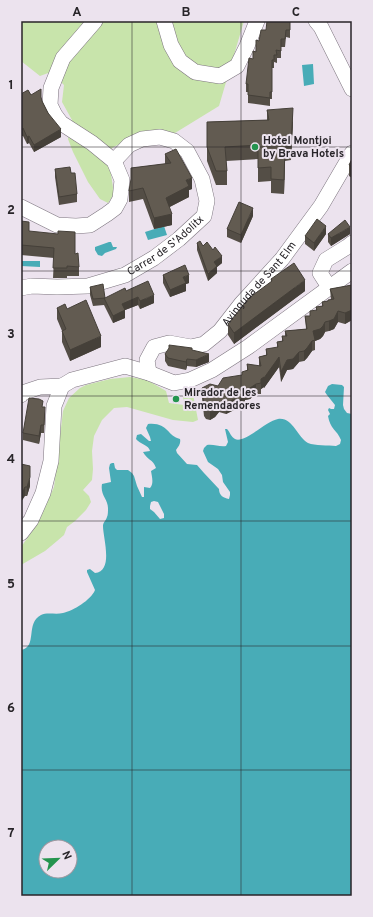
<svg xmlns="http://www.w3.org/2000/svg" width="373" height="917" font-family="Overpass,sans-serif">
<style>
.green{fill:#c8e4ab}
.water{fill:#48acb7;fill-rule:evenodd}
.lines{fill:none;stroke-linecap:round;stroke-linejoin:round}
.minor-casing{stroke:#7d757f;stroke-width:16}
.minor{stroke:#fff;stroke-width:15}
.wall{fill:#544e46}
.shaded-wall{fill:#454039}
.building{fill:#625b51;stroke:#454039}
.grid{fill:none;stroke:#282529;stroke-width:1;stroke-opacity:0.55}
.poi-dot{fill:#24944e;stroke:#ece3ee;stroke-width:1.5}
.labels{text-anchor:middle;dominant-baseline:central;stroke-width:4;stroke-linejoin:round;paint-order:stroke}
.poi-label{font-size:11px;font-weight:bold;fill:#282529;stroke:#ece3ee;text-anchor:start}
.street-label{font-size:11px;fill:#282529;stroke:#ece3ee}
.neatline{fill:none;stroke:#282529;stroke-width:1.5}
.grid-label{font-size:13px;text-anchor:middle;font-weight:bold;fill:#282529}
</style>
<rect width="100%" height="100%" fill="#ece3ee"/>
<!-- green -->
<path class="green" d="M21 21H244L219 106 175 133 125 141 112 148 111 174 114 194 108 203 100 199 88 182 73 152 68 139 72 120 62 102 64 85 51 72 40 76 21 61Z
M130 377 147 380 166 391 169 403 184 405 183 396 193 394 198 420 193 422 173 420 127 407 114 408 102 420 94 436 92 451 93 469 92 480 83 490 89 496 91 502 86 510 75 521 67 527 64 535 57 541 45 551 21 565V547L38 523 54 487 63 411 69 398 80 388 86 385 110 379Z"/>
<!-- water -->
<path class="water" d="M313 64 314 84 304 86 302 65Z
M164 226 167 235 148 240 145 232Z
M109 242H111L113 247H117L116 249 105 253 102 256 98 255 95 250V247Z
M21 261H40V267L21 266Z
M332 384 342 385 344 387 343 405 344 409 347 413 352 414V896H21V650C38 647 25 623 41 615 47 612 56 615 63 613 73 611 91 600 95 590L87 572V570L90 569 95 573C114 571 103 538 103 526 103 522 106 521 107 517 108 515 108 511 108 508 108 499 100 495 102 484L111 482 109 468 110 464 112 463H114L115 468 117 470H128L132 473 134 476 137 486 142 497H144V487L150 488C154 484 152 477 151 471L156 468C153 459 147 460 143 452L150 451C149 445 140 444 136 439L137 435 141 434 149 441H151L150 437 146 428 148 424C168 422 167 436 180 439 181 443 179 446 176 450L177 453 187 464 197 465 204 473 219 489C219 495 223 498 229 499L230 495V492L223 482 222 475 218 469 208 462 203 451 204 448 207 445C214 444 219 447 226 446L228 442 225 429H227C230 432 231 437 235 439 244 444 266 421 278 419 293 417 297 437 308 443 315 446 328 445 336 446L340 444 341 440C337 430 330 429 328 416L330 414 328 410 329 408 331 409H334L335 405 327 395 325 392 328 386ZM154 501 158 502 164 514V518L160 519 154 512 150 509V506L151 502ZM46 847H70V871H46Z"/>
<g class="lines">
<defs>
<g id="minor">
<path d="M164 21 171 45 180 61 195 72 220 76 237 66 247 46 257 21"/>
<path d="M316 21 321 27 352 89"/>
<path d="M21 207 57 225 76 226 90 225 107 214 115 208 120 199 122 180 114 161 92 143 61 123 55 115 50 105 51 88 63 58 95 21"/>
<path d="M329 287 320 273 326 260 347 247 352 243"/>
<path id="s1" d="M21 288 32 286 57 287 88 286 125 275 154 258 179 239 204 216 207 201 202 179 187 151 174 141 160 137 142 139 129 145 114 161"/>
<path id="s2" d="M149 373 147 360 154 347 169 343 191 347 204 344 220 331 241 304 282 259 321 206 352 153"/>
<path d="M21 395 22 393 40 387 62 386"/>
<path d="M21 533 31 520 43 493 51 461 54 406 62 386 72 380 125 366 149 373 174 383 190 380 212 370 248 347 352 271"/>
</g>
</defs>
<!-- minor casing -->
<use href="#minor" class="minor-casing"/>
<!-- minor -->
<use href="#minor" class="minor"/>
</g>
<!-- wall -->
<path class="wall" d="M290 21V38L286 37 285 47H281V58H277V63L274 62V68H272V99H270V106L248 103V92H246V84L253 59 259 41Z
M28 90 31 95 41 99 42 101 61 137 34 152 29 143 27 144 23 136H21Z
M267 110 293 122 291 160 285 161 284 194 271 193V181L258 182V159L226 161 227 171V185H216L207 161V122L267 120Z
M165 154 192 189 189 190V197L169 207 172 225 154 229 143 199 129 202V191L131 181V168L165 164Z
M352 159V178L349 176V165Z
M55 169 71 173 77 194V202L59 205 55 177Z
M253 216 241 243 227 237V229Z
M21 221 29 231 75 254 79 267V276H67V278H53L54 258 21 255Z
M326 234 314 251 305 244V236Z
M328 234H350L331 246 328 242Z
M197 243 203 246 222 263 217 267V273L208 281 197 250Z
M163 275 189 283 186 284V291L170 297 163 283Z
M271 279 305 291 234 344 228 335V324L271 282Z
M352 285V320L345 324 338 322 334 329 329 331 325 332 323 336 320 339 315 341V350L312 351 307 358 304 361 299 362 293 369 287 370 281 382 279 367 264 388V387L261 389V394H256L250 399 245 400V407L239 410H234L226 414 219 412 215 417 210 420 206 419 204 416 202 398V388L218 386 242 375 247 370V364L259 366V357L266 355V349L277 348V342L282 341V336H285V331L306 329 305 316H310L316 311V307L322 306V302L328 301 331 300 330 289Z
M90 287 105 298 126 291 154 303 140 309 138 305 125 310V318L113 323 104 305 93 306 90 295Z
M57 308 67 309 101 347 70 361 62 342V331L57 319Z
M192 350 209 362 196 367 187 366 186 370 168 366 165 361V354Z
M43 407 45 414 44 433H41L39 444 23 440V433Z
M21 464 30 486 27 496H25Z"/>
<!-- shaded-wall -->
<path class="shaded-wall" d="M293 108V122L291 160V146Z
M23 128V136H21V129Z
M61 129V137L34 152V145Z
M29 136V143L27 144V137Z
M285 147V161L284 194V180Z
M192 178V189L189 190V197L166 209V198L186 180Z
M253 208V216L241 243V235Z
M172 214V225L154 229V218Z
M326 226V234L314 251V243Z
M350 227V234L331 246V238Z
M222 256V263L217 267V273L208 281V274L214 262Z
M189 275V283L186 284V291L170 297V290L183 277Z
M305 280V291L234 344V333Z
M154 295V303L140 309V301Z
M138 297V305L125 310V318L113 323V316L122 304Z
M352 310V320L345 324V313Z
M338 311V322L334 329 329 331V321Z
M325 322V332L323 336 320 339 315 341 313 331Z
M101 336V347L70 361V350Z
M312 341V351L307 358 304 361V351Z
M299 352V362L293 369 287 370 281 382V372L287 360Z
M209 354V362L196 367V360Z
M279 357V367L264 388V378Z
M187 359V366L186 370V362Z
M264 377V387L261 389V379Z
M256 384V394L250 399 245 400V407L239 410V400L244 390Z
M234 399V410L226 414V404Z
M219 402V412L215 417 210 420V410Z
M41 425V433L39 444V436Z
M30 477V486L27 496V487Z
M25 487V496L21 502V493Z"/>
<!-- building -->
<path class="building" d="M267 21H290V30H286L285 39H281V51L276 50 277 55H274V60H272V92H270V98L248 95V84H246L249 58 253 59V51L256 52V40L259 41 261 30H266Z
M41 89V97L42 101 48 113 61 129 34 145 29 136 27 137 23 128 21 129V94L28 90 31 95Z
M293 108 291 146 285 147 284 180 271 179V167L258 168V145L225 147 227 171H216L207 147V122L269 120 267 110Z
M176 149 192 178 186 180 189 186 166 198 172 214 154 218 143 188 129 191 131 179V168L171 163 165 154Z
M352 159V167L349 165Z
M70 167 71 173H75L77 194 59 197 55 169Z
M239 202 253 208 241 235 227 229Z
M317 219 326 226 314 243 305 236Z
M345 220 350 227 331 238 328 234Z
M21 221 29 222V231L58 234V231L75 232V254L78 253 79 267 67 266V268H53L54 248 21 245Z
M200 241 203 246 207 242 213 250 215 247 222 256 214 262 217 266 208 274 197 243Z
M294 263 305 280 234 333 228 324 249 298 272 281 271 279Z
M185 265 189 275 183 277 186 283 170 290 163 275Z
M148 281 154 295 140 301 138 297 122 304 125 310 113 316 104 298H105L93 299 90 287 103 284 105 298 125 288 126 291Z
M352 285V310L345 313 338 311 334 319 329 321 325 322 323 326 320 329 313 331 315 340 312 341 307 348 304 351 299 352 293 359 287 360 281 372 279 357 264 378V377L261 379V383L256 384 250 388 244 390 245 397 239 400 234 399 226 404 219 402 215 407 210 410 206 409 204 406 202 388 210 384 218 386 223 378 242 375V372L248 370 247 364 261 366 259 357 267 355 266 349 278 347 277 342 283 341 282 336H287L285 331 307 329 305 316H310V311L317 310 316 307 323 306 322 302 328 301V300L334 299 330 289Z
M86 300 101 336 70 350 62 331 66 329 57 308 65 304 67 309Z
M169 345 192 348V350L209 354 196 360 187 359 186 362 168 358 165 354 169 348Z
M29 398 39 399 43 401 42 407H45L44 425H41L39 436 23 433Z
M21 464 30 466V477L27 487H25L21 493Z"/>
<!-- grid -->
<path class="grid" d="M132 21V896M241 21V896M21 147H352M21 271H352M21 396H352M21 521H352M21 646H352M21 770H352"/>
<!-- markers -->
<g class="poi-dot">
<circle cx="255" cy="147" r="4"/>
<circle cx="176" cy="399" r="4"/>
</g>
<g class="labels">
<!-- poi labels -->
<g class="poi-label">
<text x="263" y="141">Hotel Montjoi<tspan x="263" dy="13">by Brava Hotels</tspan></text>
<text x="184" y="393">Mirador de les<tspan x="184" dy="13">Remendadores</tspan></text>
</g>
<!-- street labels -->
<g class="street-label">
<text stroke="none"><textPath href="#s1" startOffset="156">Carrer de S'Adolitx</textPath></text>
<text stroke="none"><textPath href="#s2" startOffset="161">Avinguda de Sant Elm</textPath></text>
</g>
</g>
<!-- border -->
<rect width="373" height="917" fill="none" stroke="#ece3ee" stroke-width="44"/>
<!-- north arrow -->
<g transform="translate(58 859) rotate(67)"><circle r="19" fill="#ece3ee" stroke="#9e979f"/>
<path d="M0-3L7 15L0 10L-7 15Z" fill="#24944e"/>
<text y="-6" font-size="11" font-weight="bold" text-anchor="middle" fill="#282529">N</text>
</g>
<rect x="22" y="22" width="329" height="873" class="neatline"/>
<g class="grid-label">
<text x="77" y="16">A</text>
<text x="186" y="16">B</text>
<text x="296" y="16">C</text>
<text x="11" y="89">1</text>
<text x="11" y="214">2</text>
<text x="11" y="338">3</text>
<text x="11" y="463">4</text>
<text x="11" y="588">5</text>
<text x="11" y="712">6</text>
<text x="11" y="837">7</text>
</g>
</svg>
